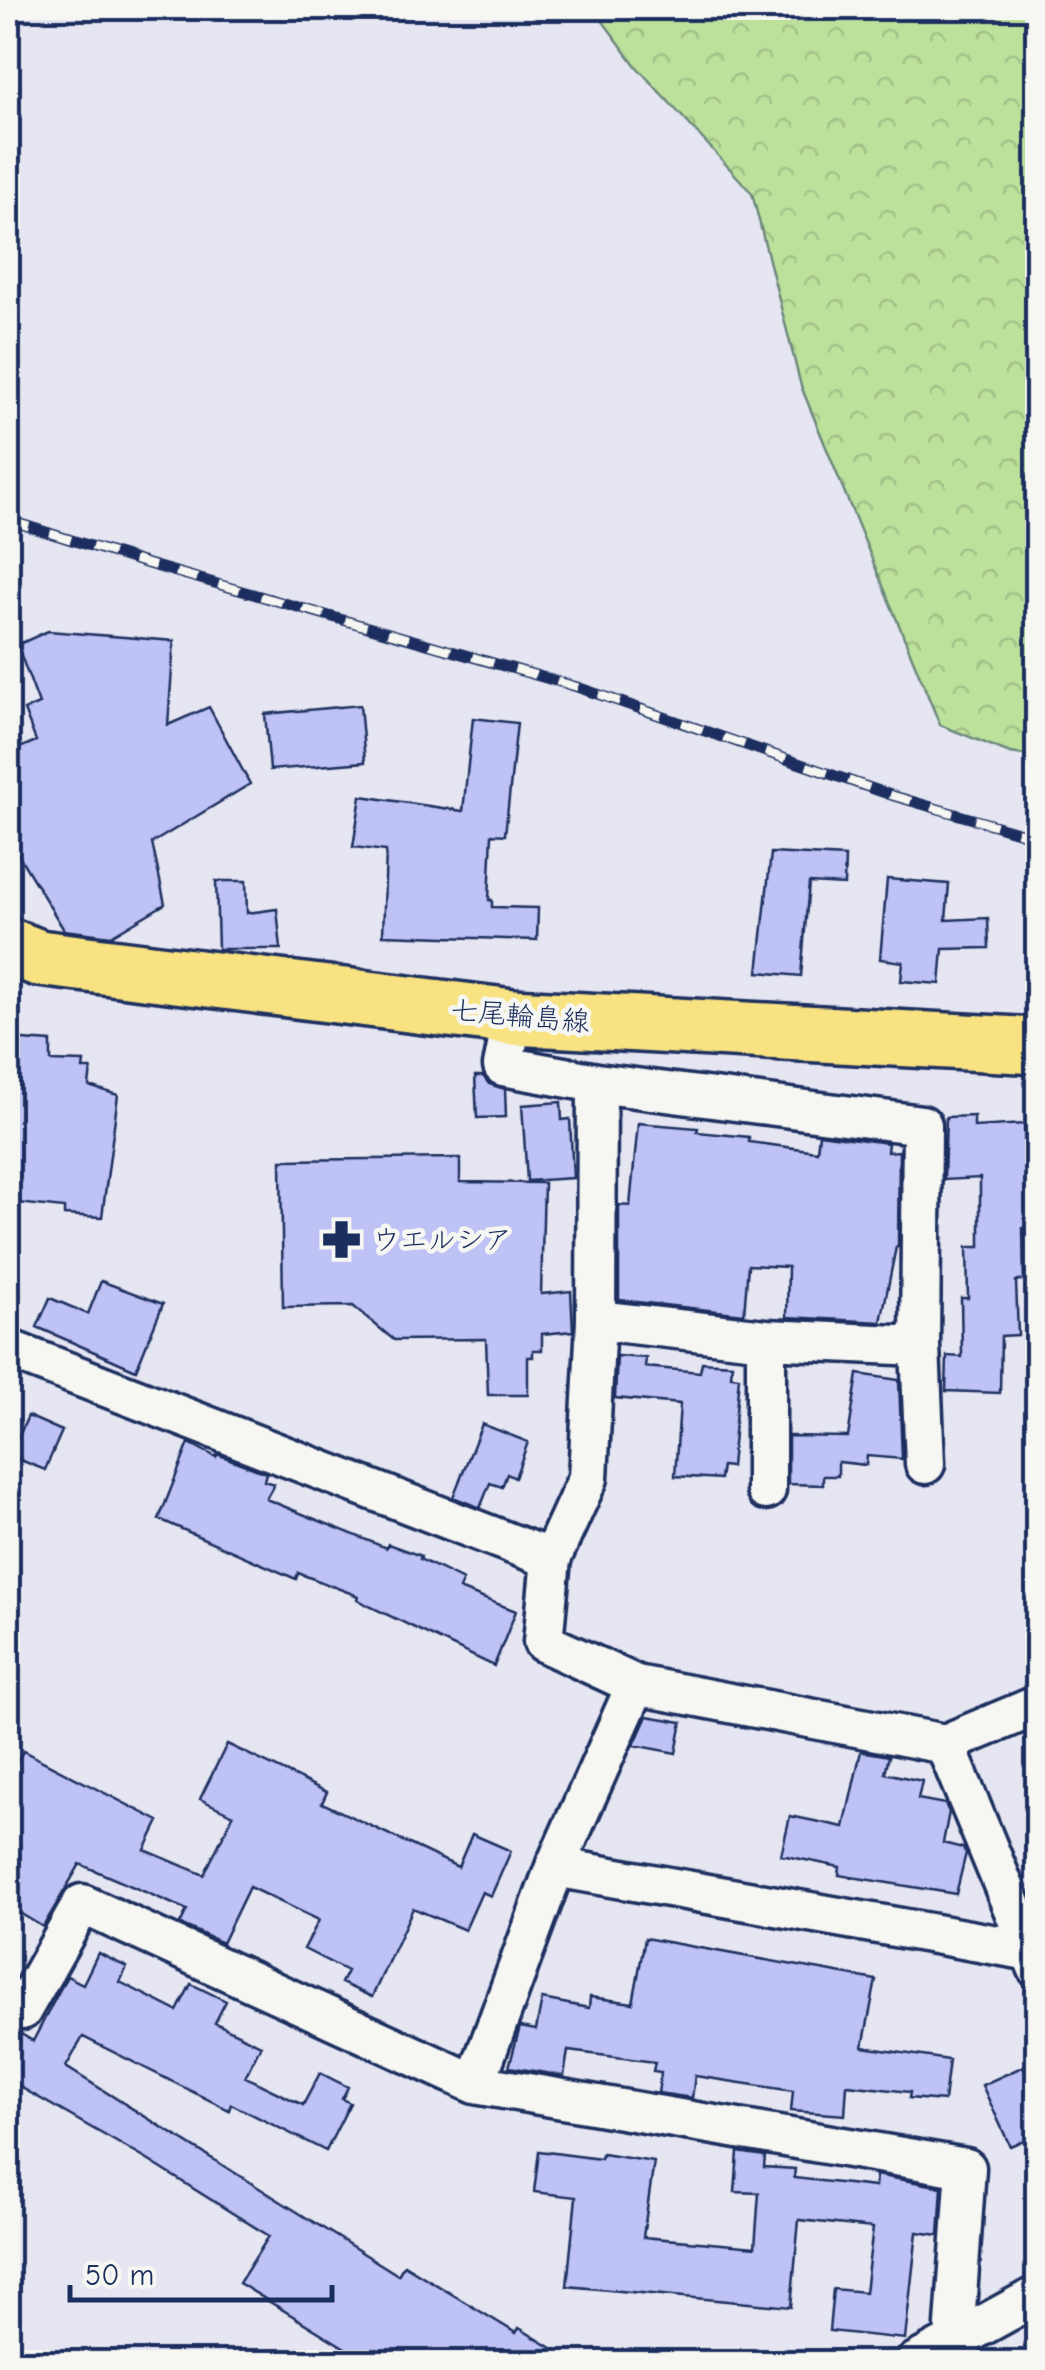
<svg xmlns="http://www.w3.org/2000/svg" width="1045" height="2370" font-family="'Comic Neue','Klee One',sans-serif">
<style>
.forest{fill:url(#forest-crowns);stroke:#6c887c;stroke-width:2.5}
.building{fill:#bfc2f4;stroke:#1b2f5e;stroke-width:2.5}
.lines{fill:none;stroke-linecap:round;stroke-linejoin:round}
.street-casing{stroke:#1b2f5e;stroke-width:45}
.primary-casing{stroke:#1b2f5e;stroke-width:62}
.street{stroke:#f6f6f2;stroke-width:38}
.primary{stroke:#f8e281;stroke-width:55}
.rail-casing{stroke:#1b2f5e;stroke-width:11}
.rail{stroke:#f6f6f2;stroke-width:8;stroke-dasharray:22;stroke-linecap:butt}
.labels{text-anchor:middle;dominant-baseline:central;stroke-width:9;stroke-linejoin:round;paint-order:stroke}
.street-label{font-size:28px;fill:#1b2f5e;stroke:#f6f6f2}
.poi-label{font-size:28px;fill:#1b2f5e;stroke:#f6f6f2;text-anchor:start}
</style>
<defs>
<pattern id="forest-crowns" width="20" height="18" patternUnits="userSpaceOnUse" patternTransform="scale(2.5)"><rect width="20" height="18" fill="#bce19b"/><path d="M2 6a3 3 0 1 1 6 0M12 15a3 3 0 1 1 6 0" fill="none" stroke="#a1c188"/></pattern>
</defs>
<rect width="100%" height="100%" fill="#e6e6f3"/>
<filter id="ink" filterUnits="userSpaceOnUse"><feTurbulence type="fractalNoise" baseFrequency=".01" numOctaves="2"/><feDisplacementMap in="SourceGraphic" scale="20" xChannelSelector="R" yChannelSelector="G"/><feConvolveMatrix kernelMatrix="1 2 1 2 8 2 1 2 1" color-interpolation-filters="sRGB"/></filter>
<g filter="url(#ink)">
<!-- forest -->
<path class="forest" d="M593 8H1037V757L1010 753 940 725 801 386 752 193 636 66Z"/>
<!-- building -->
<path class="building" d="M48 631 174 641 168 725 209 707 250 784 152 843 165 904 111 936 64 930 8 838V758L19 753 17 749 36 741 24 710 39 704 17 645Z
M360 705 365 762 270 770 265 714Z
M473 718 517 723 505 835 492 834 489 900H492V907L538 908 537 940 383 935 386 851 353 847 361 796 463 811Z
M771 853 845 857 844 885 809 883 801 976 758 972Z
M887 879 949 884 946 920 988 918 989 948 943 949 940 984 901 981 903 962 880 959Z
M216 881H246L247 913 277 909 281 949H218Z
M8 1039 51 1042V1061L84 1062 83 1069H91L89 1086 118 1095 102 1217 64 1215V1208L8 1202Z
M475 1076H483L489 1084 505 1089 506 1117 477 1118Z
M561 1102 562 1120 570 1119 573 1178 527 1181 522 1105Z
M974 1116V1127L1024 1124 1028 1193H1036V1228H1023L1024 1280 1016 1281 1018 1335 1001 1336 1000 1393 946 1391 947 1356 962 1357 961 1298H968L967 1247H980V1178L944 1180 946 1117Z
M638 1123 698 1128 697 1132 749 1137V1142L817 1151 819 1134 888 1143 887 1152 899 1151 898 1247H896L881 1322 787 1317 788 1267 748 1265 744 1314 619 1300V1205L630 1206Z
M460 1158V1182L544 1183 541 1294 571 1291 573 1331 542 1334V1350H533V1357H528V1395H488L486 1339 394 1340 353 1306 283 1307 281 1160Z
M101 1281 163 1304 136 1370 37 1327 50 1298 88 1314Z
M617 1356 646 1358 645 1367 700 1372 702 1362 732 1364 731 1376 739 1377 731 1467 722 1466 720 1479 675 1476 680 1404 615 1398Z
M858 1374 899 1380 902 1459 867 1456 866 1465 838 1462V1476H823V1485L788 1484V1436L848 1437Z
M28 1416 62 1431 45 1470 10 1456Z
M482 1424 528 1442 515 1478 507 1474 502 1487 490 1483 480 1508 453 1497Z
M189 1443 216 1457 217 1454 266 1473 264 1481 274 1484 266 1499 386 1548 388 1544 421 1556 420 1559 463 1580 459 1589 516 1611 494 1666 369 1606 357 1599 358 1596 298 1573 296 1579 159 1519Z
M647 1716 682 1722 676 1753 634 1745Z
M227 1744 327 1792 322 1803 458 1867 472 1834 511 1851 491 1896 482 1892 465 1930 413 1908 372 1997 341 1983 347 1971 304 1949 319 1920 249 1887 222 1943 180 1924 187 1910 80 1864 43 1927 8 1906V1780L23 1751 159 1821 145 1850 204 1875 233 1815 200 1799Z
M861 1751 889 1756 885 1773 922 1781 918 1799 945 1804 949 1812 943 1843 963 1848 966 1853 956 1894 839 1875 840 1867 781 1855 790 1816 844 1827Z
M645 1938 876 1980 863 2047 949 2060 944 2101 909 2098 910 2092 847 2085 845 2115 791 2111 793 2091 695 2076 692 2098 658 2093 661 2072 653 2071 655 2062 568 2051 564 2076 509 2067 520 2027 536 2030 542 1999 589 2008 590 1997 633 2003Z
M98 1953 127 1967 120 1982 177 2011 191 1984 226 2001 215 2023 261 2045 245 2077 303 2105 320 2073 348 2087 342 2099 350 2103 326 2151 231 2104 229 2110 83 2037 66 2067 398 2275 404 2265 516 2333 519 2328 575 2362H368L239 2283 269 2236 146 2159 8 2080V2056L21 2034 33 2041 67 1976 83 1984Z
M1024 2066 1038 2097V2134L1010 2146 982 2085Z
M539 2151 601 2159 602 2154 654 2162 643 2237 755 2247 759 2193 735 2192 738 2152 765 2156 764 2167 795 2169 794 2178 875 2187 876 2175 942 2187 939 2235 917 2232 905 2339 829 2331 833 2289 865 2292 873 2228 799 2220 791 2307 567 2286 576 2197 534 2192Z"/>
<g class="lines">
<defs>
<path id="street" d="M513 1017 503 1066 597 1083 596 1320 766 1339 920 1346 922 1125 597 1083
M596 1320 588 1478 551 1559 543 1642 636 1685 945 1744 1038 1705
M920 1346 925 1464
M8 1349 551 1559
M766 1490V1339
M945 1744 1038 1969
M555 1867 1031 1951
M8 2002 22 2010 82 1904 475 2084 966 2168 954 2339 964 2362
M475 2084 555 1867 636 1685
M916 2362 1038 2295"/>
<path id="primary" d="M8 946 39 958 513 1017 1038 1046"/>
</defs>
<!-- street casing -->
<use href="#street" class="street-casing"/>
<!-- primary casing -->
<use href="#primary" class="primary-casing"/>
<!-- street -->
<use href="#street" class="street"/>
<!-- primary -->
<use href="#primary" class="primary"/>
<defs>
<path id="rail" d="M8 520 148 564 577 687 894 796 1038 838"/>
</defs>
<!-- rail casing -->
<use href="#rail" class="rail-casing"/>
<!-- rail -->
<use href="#rail" class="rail"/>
</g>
</g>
<!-- icons -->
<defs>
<symbol id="pharmacy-bare" viewBox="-9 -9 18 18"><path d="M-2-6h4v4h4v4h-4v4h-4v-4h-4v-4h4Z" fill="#1b2f5e" stroke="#f6f6f2" stroke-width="2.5" paint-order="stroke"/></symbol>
</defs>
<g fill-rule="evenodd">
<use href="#pharmacy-bare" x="314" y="1212" width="55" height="55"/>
</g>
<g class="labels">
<!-- street labels -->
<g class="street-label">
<text transform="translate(520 1016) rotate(5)">七尾輪島線</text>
</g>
<!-- poi labels -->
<g class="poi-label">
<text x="372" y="1240">ウエルシア</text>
</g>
</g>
<!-- margin -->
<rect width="1045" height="2370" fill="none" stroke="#f6f6f2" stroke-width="40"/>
<rect x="20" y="20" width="1005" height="2330" fill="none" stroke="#1b2f5e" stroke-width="4" filter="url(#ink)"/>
<!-- scale -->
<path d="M70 2285v15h262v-15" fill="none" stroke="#1b2f5e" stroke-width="5"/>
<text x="85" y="2285" font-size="30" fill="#1b2f5e" stroke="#f6f6f2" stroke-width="8" paint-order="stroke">50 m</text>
</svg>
